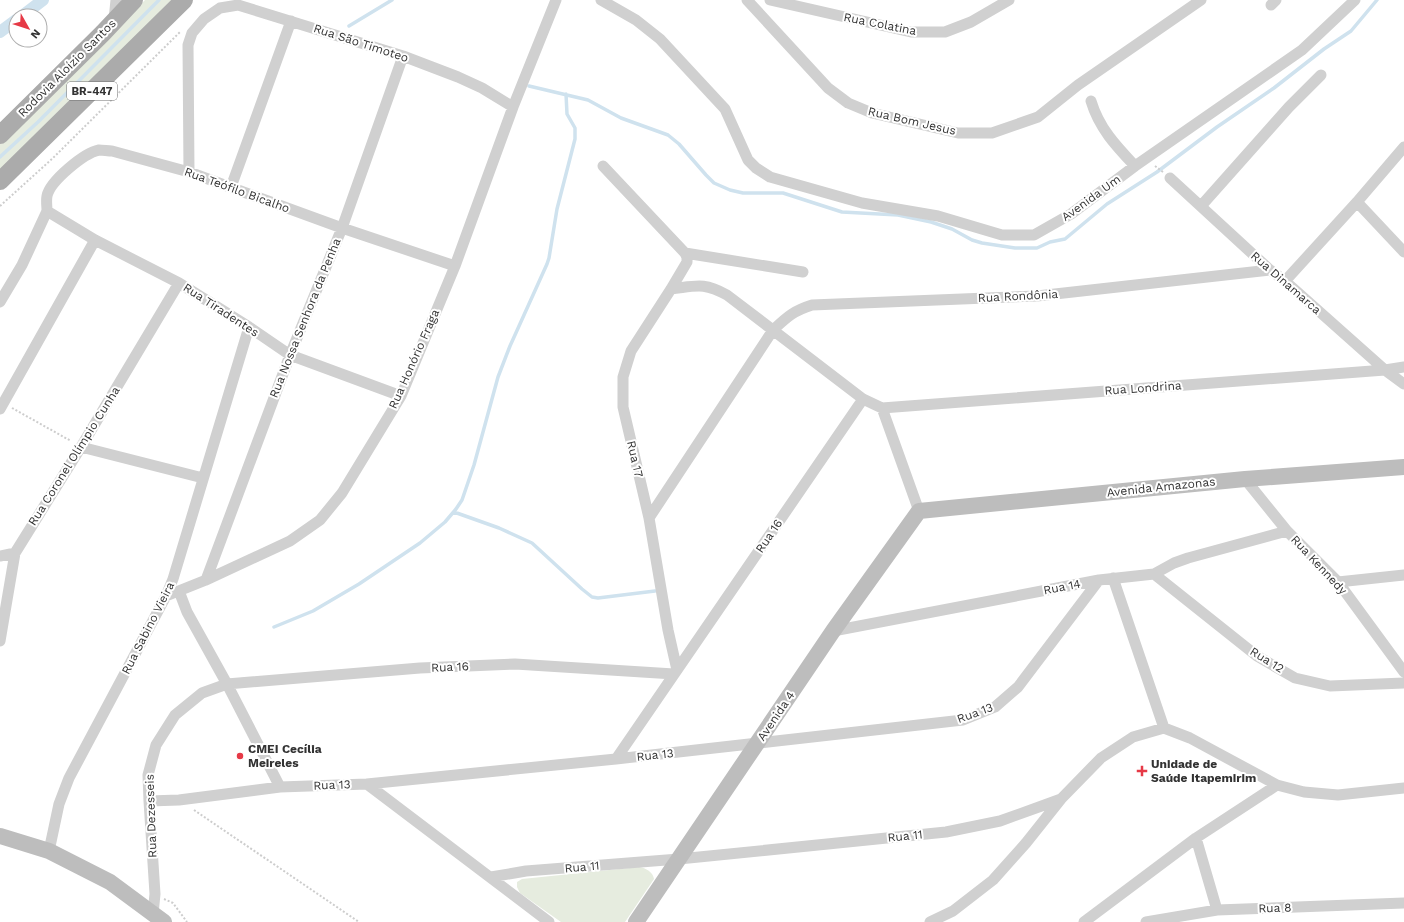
<svg xmlns="http://www.w3.org/2000/svg" width="1404" height="922" font-family="'Work Sans',sans-serif">
<style>
.green{fill:#e6ecdf}
.lines{fill:none;stroke-linecap:round;stroke-linejoin:round}
.stream{stroke:#cfe2ee;stroke-width:3.5}
.canal{stroke:#cfe2ee;stroke-width:12}
.path{stroke:#cdcdcd;stroke-width:2;stroke-dasharray:2 2;stroke-linecap:butt}
.street{stroke:#d0d0d0;stroke-width:11}
.secondary{stroke:#bdbdbd;stroke-width:16}
.primary{stroke:#ababab;stroke-width:18}
.poi-dot{fill:#e63946;stroke:#fff;stroke-width:1.5}
.labels{text-anchor:middle;dominant-baseline:central;stroke-width:4;stroke-linejoin:round;paint-order:stroke}
.shield{fill:#fff;stroke:#707070;stroke-width:1}
.shield-label{font-size:11px;font-weight:bold;fill:#333}
.street-label{font-size:12px;fill:#333;stroke:#fff}
.poi-label{font-size:12px;font-weight:bold;fill:#333;stroke:#fff;text-anchor:start}
</style>
<rect width="100%" height="100%" fill="#fff"/>
<!-- green -->
<path class="green" d="M145 0H173L0 170V144L26 120Z
M639 867C646 868 653 872 654 879L625 922H561L520 893 517 887V882L522 879Z"/>
<g class="lines">
<!-- stream -->
<path class="stream" d="M349 26 392 0
M529 86 588 100 621 118 668 135 679 144 706 175 714 183 730 190 743 193H783L842 212 898 215 931 222 952 229 972 240 982 243 1015 248H1037L1050 242 1065 239 1107 204 1157 172 1217 127 1274 88 1324 49 1351 31 1377 0
M0 157 38 122 159 0
M454 512 499 528 532 543 582 589 592 597 598 598 655 591
M274 627 313 611 359 584 420 543 445 522 456 509 462 500 474 465 498 377 510 346 547 264 549 258 557 209 575 139V128L567 114 566 94"/>
<!-- canal -->
<path class="canal" d="M22 16 43 0
M0 32 16 20"/>
<!-- path -->
<path class="path" d="M1155 166 1163 172
M0 206 53 158 180 32
M12 408 71 441
M194 810 359 922
M164 899 173 903 187 922"/>
<!-- street -->
<path class="street" d="M601 0 636 20 660 39 725 109 748 160 756 168 770 177 862 203 938 216 1002 235H1034L1071 214 1135 166 1302 50 1355 0
M747 0 828 88 848 103 872 113 958 133H992L1038 117 1078 85 1201 0
M770 0 911 32H945L971 22 1009 0
M1271 5 1276 0
M114 20 116 0
M1091 101C1099 128 1116 146 1135 166
M603 166 685 253 687 257V262L671 289 631 351 623 377V407L649 518 668 630 677 670
M189 172 188 45 192 33 204 19 220 8 238 5 403 56 458 77 482 88 513 107
M1170 178 1270 270 1285 281 1385 370 1404 384
M231 187 291 21
M1357 202 1404 252
M1201 206 1289 107 1321 75
M47 211C47 206 46 201 47 196 50 181 84 153 99 150 103 150 108 151 112 151L189 172 342 228 455 266
M47 211 95 240 179 283 249 327 290 355 401 396
M685 253 803 272
M1285 281 1357 202 1404 147
M671 289C697 286 703 282 727 295L863 399 882 408 1385 370 1404 367
M0 302 22 265 47 211
M882 408 919 511
M0 409 95 240
M81 447 203 478
M1245 479 1287 531 1338 582 1404 672
M649 518 773 330C787 317 793 311 812 305L1037 296 1270 270
M0 556 15 553
M1154 574 1257 656 1295 678 1330 686 1404 683
M1113 578 1164 728
M206 580 290 355 342 228 403 56
M1338 582 1404 575
M179 591 187 612 227 684 280 787
M166 596 206 580 290 541 320 520 342 493 401 396 455 266 513 107 556 0
M833 631 1099 580 1154 574 1174 563 1188 558 1287 531
M0 641 15 553 81 447 179 283
M616 759 863 399
M367 784 549 922
M149 801 179 800 280 787 367 784 616 759 963 720 995 707 1018 687 1099 580
M1196 838 1217 910
M49 851 59 804 69 778 166 596 173 579 249 327
M491 877 526 871 679 859 946 832 1000 821 1061 799 1101 758 1133 737 1164 728 1190 738 1277 785 1304 792 1338 795 1404 788
M153 914 155 894 149 801 148 775 156 745 175 715 202 693 227 684 420 668 515 664 674 674
M930 922 953 911 993 880 1026 843 1061 799
M1084 922 1196 838 1277 785
M1146 922 1217 910 1404 903"/>
<!-- secondary -->
<path class="secondary" d="M0 836 49 851 110 882 164 922
M636 922 833 631 919 511 1245 479 1404 467"/>
<!-- primary -->
<path class="primary" d="M0 135 103 33 134 0
M0 181 184 0"/>
</g>
<!-- markers -->
<g class="poi-dot">
<circle cx="240" cy="756" r="4"/>
<path d="M1140 765h4v4h4v4h-4v4h-4v-4h-4v-4h4z"/>
</g>
<g class="labels">
<!-- shield labels -->
<rect class="shield" x="67" y="82" width="50" height="18" rx="3"/>
<g class="shield-label">
<text x="92" y="91">BR-447</text>
</g>
<!-- street labels -->
<g class="street-label">
<text transform="translate(880 24) rotate(11)">Rua Colatina</text>
<text transform="translate(361 43) rotate(18)">Rua São Timoteo</text>
<text transform="translate(67 68) rotate(-45)">Rodovia Aloízio Santos</text>
<text transform="translate(912 121) rotate(13)">Rua Bom Jesus</text>
<text transform="translate(237 190) rotate(20)">Rua Teófilo Bicalho</text>
<text transform="translate(1091 198) rotate(-36)">Avenida Um</text>
<text transform="translate(1286 283) rotate(41)">Rua Dinamarca</text>
<text transform="translate(1018 296) rotate(-3)">Rua Rondônia</text>
<text transform="translate(221 310) rotate(33)">Rua Tiradentes</text>
<text transform="translate(305 318) rotate(-68)">Rua Nossa Senhora da Penha</text>
<text transform="translate(414 359) rotate(-66)">Rua Honório Fraga</text>
<text transform="translate(1143 388) rotate(-4)">Rua Londrina</text>
<text transform="translate(74 456) rotate(-58)">Rua Coronel Olímpio Cunha</text>
<text transform="translate(635 459) rotate(77)">Rua 17</text>
<text transform="translate(1161 487) rotate(-6)">Avenida Amazonas</text>
<text transform="translate(769 536) rotate(-56)">Rua 16</text>
<text transform="translate(1319 565) rotate(47)">Rua Kennedy</text>
<text transform="translate(1062 587) rotate(-11)">Rua 14</text>
<text transform="translate(148 628) rotate(-63)">Rua Sabino Vieira</text>
<text transform="translate(1267 660) rotate(32)">Rua 12</text>
<text transform="translate(450 667) rotate(-2)">Rua 16</text>
<text transform="translate(975 713) rotate(-20)">Rua 13</text>
<text transform="translate(776 716) rotate(-56)">Avenida 4</text>
<text transform="translate(655 755) rotate(-6)">Rua 13</text>
<text transform="translate(332 785) rotate(-2)">Rua 13</text>
<text transform="translate(151 816) rotate(-92)">Rua Dezesseis</text>
<text transform="translate(905 836) rotate(-6)">Rua 11</text>
<text transform="translate(582 867) rotate(-5)">Rua 11</text>
<text transform="translate(1275 908) rotate(-2)">Rua 8</text>
</g>
<!-- poi labels -->
<g class="poi-label">
<text x="248" y="749">CMEI Cecília<tspan x="248" dy="14">Meireles</tspan></text>
<text x="1151" y="764">Unidade de<tspan x="1151" dy="14">Saúde Itapemirim</tspan></text>
</g>
</g>
<!-- north arrow -->
<g transform="translate(28 28) rotate(129)"><circle r="19" fill="#ffffff" stroke="#adadad"/>
<path d="M0-3L7 15L0 10L-7 15Z" fill="#e63946"/>
<text y="-6" font-size="11" font-weight="bold" text-anchor="middle" fill="#333333">N</text>
</g>
</svg>
